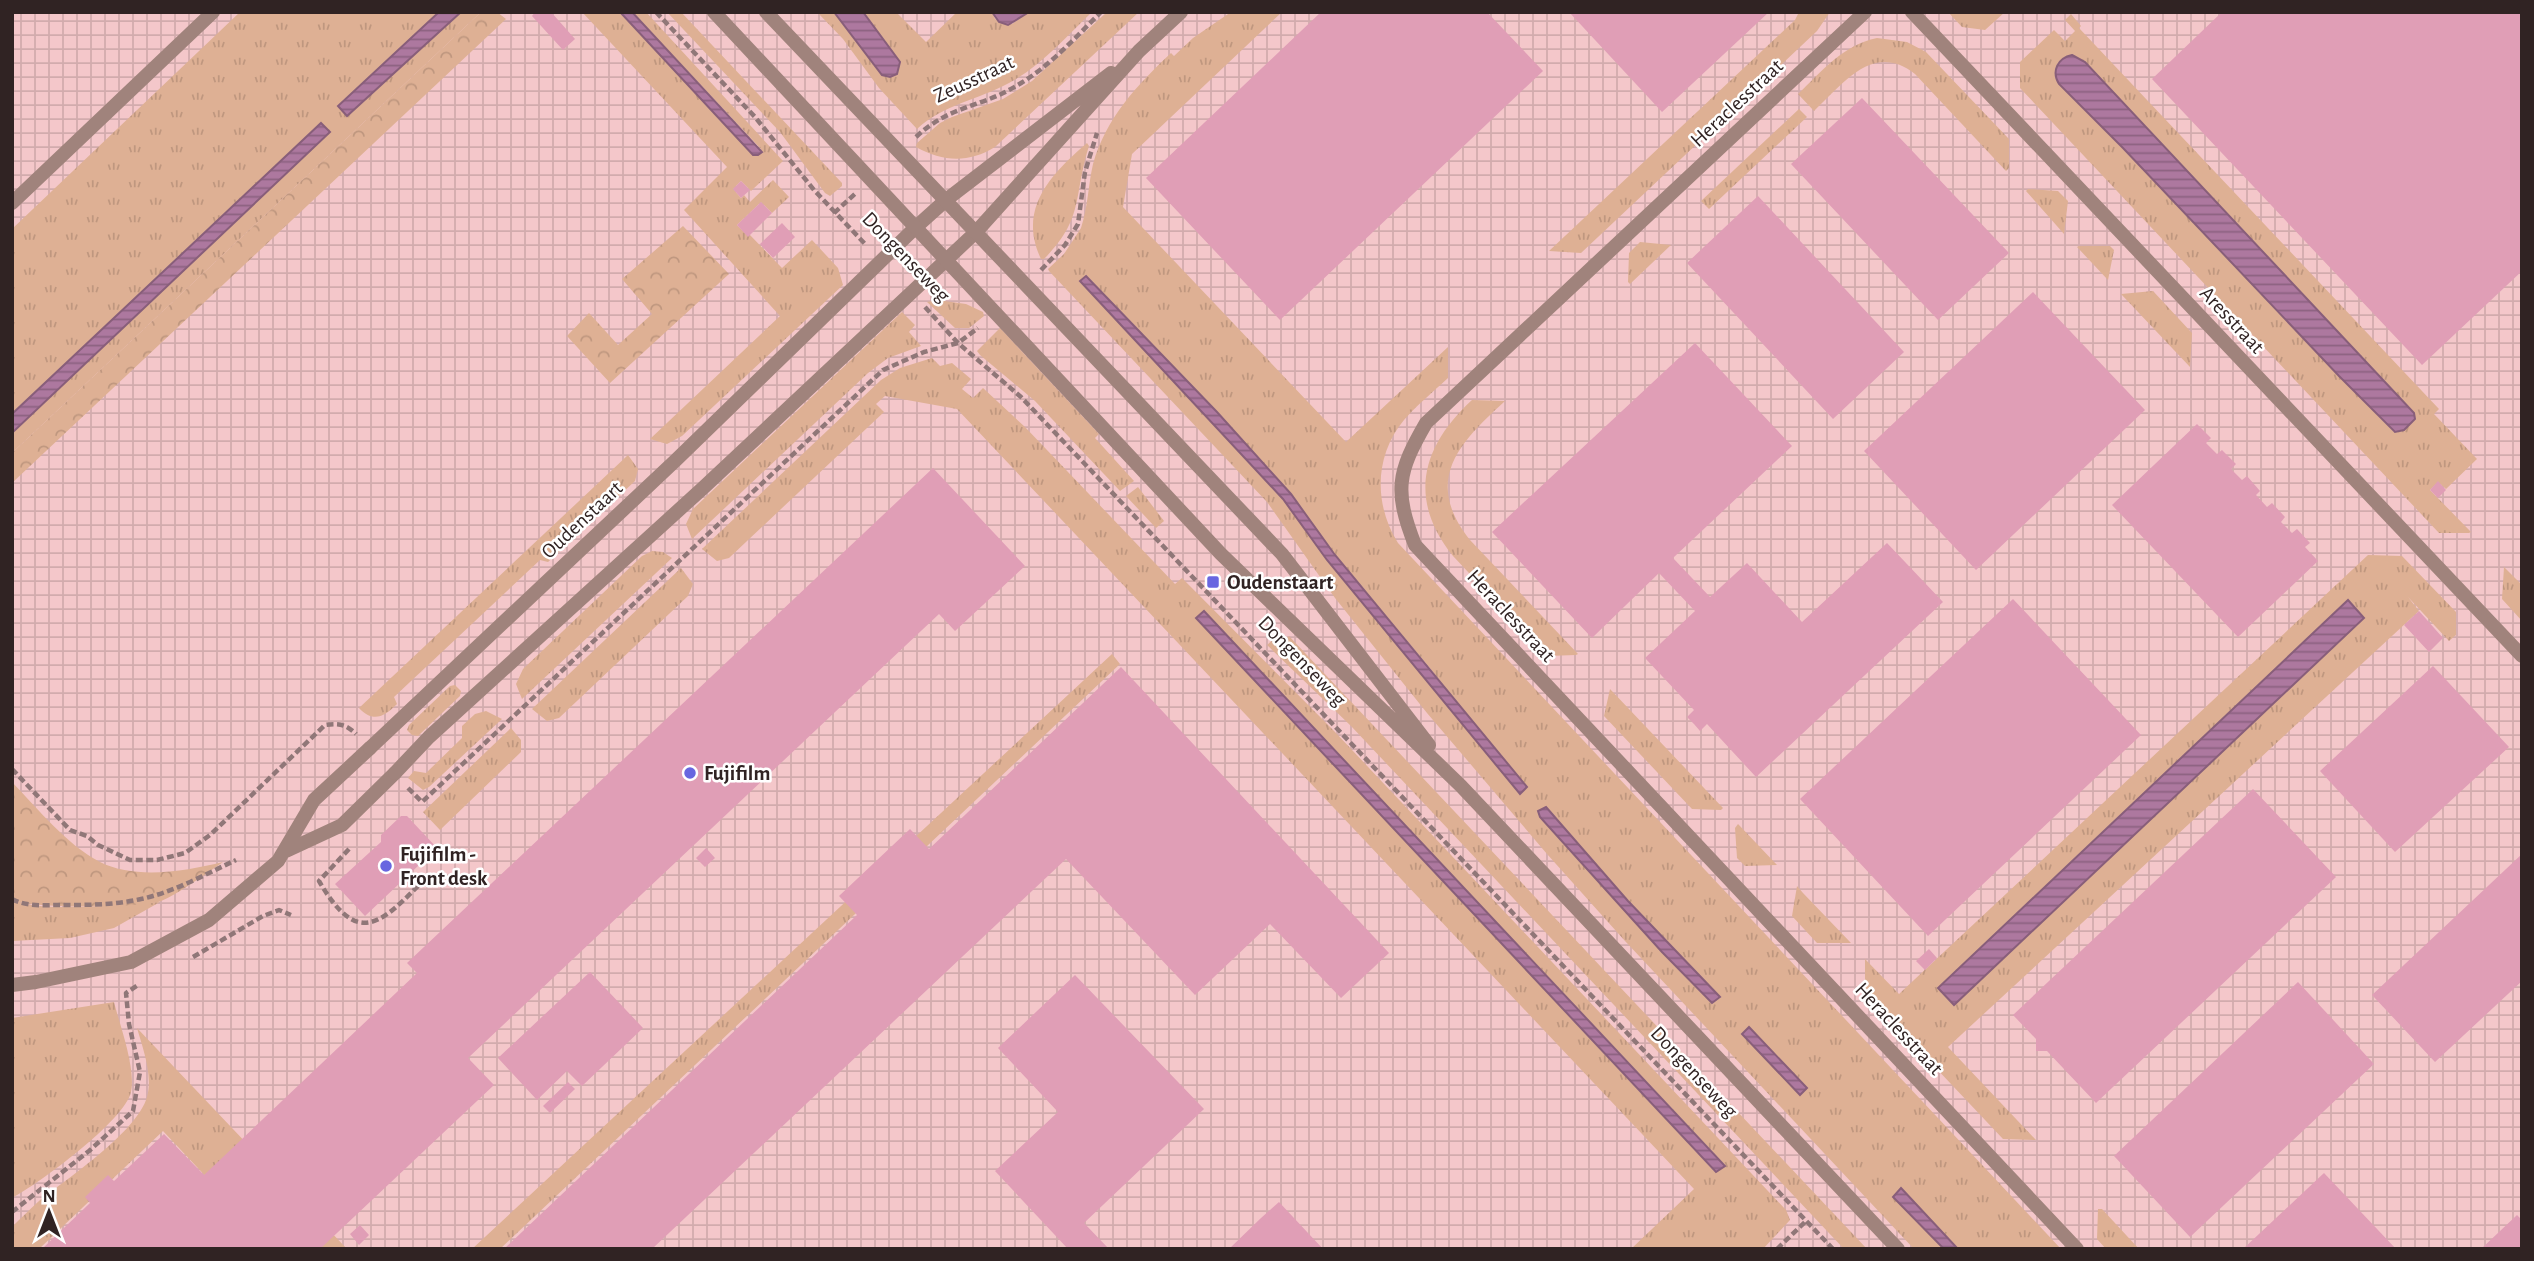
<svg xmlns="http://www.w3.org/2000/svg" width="2534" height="1261" font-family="'Alegreya Sans',sans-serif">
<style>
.industrial{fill:url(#industrial-grid)}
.grass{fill:url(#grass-tufts);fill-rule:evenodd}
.forest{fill:url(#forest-crowns)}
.water{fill:url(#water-rules);stroke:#885e7a;stroke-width:2}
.building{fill:#e09eb6}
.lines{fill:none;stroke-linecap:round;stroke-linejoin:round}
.path{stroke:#907778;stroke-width:4.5;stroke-dasharray:7 3.5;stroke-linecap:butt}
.service{stroke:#a0837c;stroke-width:14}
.minor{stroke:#a0837c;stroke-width:14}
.tertiary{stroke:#a0837c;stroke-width:14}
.poi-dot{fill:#6866e0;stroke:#fff;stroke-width:2.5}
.labels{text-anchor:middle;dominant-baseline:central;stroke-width:5;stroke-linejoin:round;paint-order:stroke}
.street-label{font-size:21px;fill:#302323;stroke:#fff}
.poi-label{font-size:21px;font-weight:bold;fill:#302323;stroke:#fff;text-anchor:start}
</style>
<defs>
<pattern id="industrial-grid" width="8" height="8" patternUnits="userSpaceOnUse" patternTransform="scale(1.75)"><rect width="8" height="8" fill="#f4c7ca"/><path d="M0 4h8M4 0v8" fill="none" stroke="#d2abad"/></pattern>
<pattern id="grass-tufts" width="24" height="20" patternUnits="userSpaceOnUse" patternTransform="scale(1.75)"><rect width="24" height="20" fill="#deb094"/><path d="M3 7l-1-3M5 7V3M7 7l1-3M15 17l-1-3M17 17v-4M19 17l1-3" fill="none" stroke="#bf977f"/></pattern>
<pattern id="forest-crowns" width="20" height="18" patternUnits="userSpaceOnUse" patternTransform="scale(1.75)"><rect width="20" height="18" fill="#deb094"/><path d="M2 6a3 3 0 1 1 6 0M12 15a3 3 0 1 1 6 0" fill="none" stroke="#bf977f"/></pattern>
<pattern id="water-rules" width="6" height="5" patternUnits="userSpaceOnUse" patternTransform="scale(1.75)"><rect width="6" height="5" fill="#ad789f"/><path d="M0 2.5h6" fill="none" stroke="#8d6281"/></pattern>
</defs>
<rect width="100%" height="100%" fill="#fbd5d7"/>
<!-- industrial -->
<path class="industrial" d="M12 12H2522V1249H12Z"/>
<!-- grass -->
<path class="grass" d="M240 12H481L12 453V229Z
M582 12H620L753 154 761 149 632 12H646L783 161 751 191 741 181 733 189 741 198 744 195 750 202 773 180 789 197 772 213 761 202 737 225 748 236 750 235 782 268 812 240 838 268 843 285 682 436 667 444 650 439 780 316 684 210 727 167Z
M667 12H681L842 183V186L830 196 825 193 780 132Z
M817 12H834L882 74 890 77 900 62 863 12H896L926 42 957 12H992L995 19 1003 24H1012L1029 12H1092C1066 37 1041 66 1009 83 978 100 944 104 917 129L879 88 843 39Z
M1107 12H1139L995 147C969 163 943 162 916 147L917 143 940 123 952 117 1003 99 1032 81Z
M1231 12H1282L1132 154 1123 207 1346 442 1448 347V378C1433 392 1417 405 1404 420 1374 456 1374 505 1398 543L2061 1249H1958L1901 1188 1894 1197 1944 1249H1914L1625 941 1547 854 1427 713 1335 598 1267 502 1049 271 1048 269 1064 254 1081 228C1088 207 1088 186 1093 164 1106 118 1137 85 1171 53L1174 56 1193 38ZM1087 276 1217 412 1291 494 1335 555 1429 667 1468 717 1356 594 1327 560 1283 499 1080 281ZM1546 807 1628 901 1720 998 1712 1003 1662 952 1540 817Z
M1799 12H1830L1817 31 1581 253 1549 251 1795 20Z
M1948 12H2005L1985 30 1962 27Z
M2071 14 2081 26 2079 28 2439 409 2434 414 2477 459 2446 489 2438 482 2430 490 2471 532 2469 533H2439L2020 88V62L2054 30 2065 41 2075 31 2065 20ZM2063 59 2415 419 2404 430 2394 432 2339 376 2123 148 2059 84 2055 71Z
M1877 38 1907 42 1926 52 2009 139V168L2006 171 1915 74C1873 41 1843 84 1814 111L1798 94C1822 71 1843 45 1877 38Z
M1799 109 1807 117 1709 209 1701 201Z
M1087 143 1089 146C1073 196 1085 218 1044 259H1041C1017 209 1051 174 1087 143Z
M2028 189 2058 191 2068 201 2064 234 2026 191Z
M1640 242 1671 245 1630 284 1628 282 1629 253Z
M2079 246H2110L2114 250 2108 280 2077 247Z
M2153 291 2192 333 2190 367 2121 294Z
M937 300 966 304 983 312 984 316 969 328H955L927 302Z
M902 312 915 325 909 332 921 346 888 358 868 373 692 539 686 524 693 509Z
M1000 328 1099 434 1095 438 1134 481 1120 491 1035 401 980 355 977 351Z
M932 358 940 366 952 363 971 379 962 389 973 398 983 388 1025 427 1175 584 1182 578 1336 733 1786 1210 1790 1220 1763 1249H1631L1694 1189 957 409 885 396 876 404 884 412 729 558 717 561 702 549 881 380 900 368ZM1204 611 1725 1165V1166L1715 1172 1196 618Z
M1472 400 1505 401C1460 442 1422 480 1470 540L1578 654 1576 655 1547 656 1453 556C1407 499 1422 446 1472 400Z
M628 455 638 469 635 481 548 562 540 560 394 697 397 704C384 717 373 723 359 708Z
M1138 487 1164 521 1156 528 1126 496Z
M652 551 663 552 672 558 522 699 516 684 523 669 642 556Z
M2368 555 2402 556 2456 612V635L2449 641 2408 597 2419 611 1948 1047 2036 1140 2003 1139 1865 993V959L1899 994ZM2348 600 2363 618 1954 1004 1939 987Z
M2504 567 2522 585V621L2502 599Z
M681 568 693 584 688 596 559 718 547 721 532 709Z
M1279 634 1285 640 1289 636 1867 1249H1844L1351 726 1267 645Z
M1112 654 1120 664 500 1249H472Z
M455 685 461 691 460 696 418 736 412 735 407 730 409 725 450 686Z
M1610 689 1723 808 1721 810 1692 809 1604 716Z
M486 711 502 719 429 787 423 790 408 778 414 771 426 773 462 738V726L475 714Z
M511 728 521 740V752L440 830 423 812Z
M1738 824 1739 825 1777 865 1745 866 1737 858 1735 828Z
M1797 886 1803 893 1851 943H1817L1792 916Z
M12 899C37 914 128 904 160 902L114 928 70 938 12 941Z
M114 1002C120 1026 136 1068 131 1092 125 1120 39 1184 12 1198V1018Z
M137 1028 347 1249H274L163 1131 39 1249H12V1227C21 1218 30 1209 39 1201 68 1178 137 1132 147 1097 153 1075 143 1049 137 1028Z
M2098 1209H2102L2139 1249H2106L2097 1239Z"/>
<!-- forest -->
<path class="forest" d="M481 12H497L506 19 12 483V453Z
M683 226 729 274 610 383 567 336 589 313 618 345 652 314 622 279Z
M12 782C38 809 67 845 100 862 136 880 186 871 223 862 210 871 171 899 158 902 136 907 29 910 12 899Z"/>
<!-- water -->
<path class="water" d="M439 12H461L347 116 338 106Z
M620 12H632L762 152 758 155H753Z
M834 12H863L900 62 897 74 890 77 882 75Z
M992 12H1029L1008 25 999 22Z
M2072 55 2085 62 2414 413 2415 419 2404 430 2395 432 2339 376 2123 148 2059 84C2051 71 2058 58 2072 55Z
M321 123 330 132 12 433V414Z
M1086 276 1217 412 1291 494 1335 555 1527 787 1520 794 1327 560 1283 499 1080 281Z
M2348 600 2364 618 1954 1005 1938 988Z
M1204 611 1725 1166 1716 1172 1196 618Z
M1546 807 1628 901 1720 997 1712 1003 1662 952 1540 817 1538 811Z
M1749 1027 1807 1088 1800 1095 1742 1034Z
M1901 1188 1958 1249H1944L1893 1197Z"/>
<!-- building -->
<path class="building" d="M535 12H551L575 39 563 50 532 16Z
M1321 12H1487L1543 71 1280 320 1146 178Z
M1569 12H1769L1662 112Z
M2222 12H2522V271L2422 365 2152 79Z
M1862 98 2009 253 1938 320 1791 164Z
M741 181 750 190 741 198 733 189Z
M1758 196 1904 352 1833 419 1687 263Z
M761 202 772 213 748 237 737 225Z
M782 223 795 237 773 258 760 244Z
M2033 292 2145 410 1976 570 1864 451Z
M1695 343 1792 446 1673 558 1710 597 1747 563 1802 622 1887 543 1943 602 1756 777 1707 724 1700 731 1694 724 1687 717 1694 710 1645 658 1695 611 1659 573 1592 638 1492 532Z
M2197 424 2211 438 2206 443 2217 454 2222 450 2236 464 2231 469 2242 480 2247 476 2260 491 2256 495 2267 507 2272 503 2285 517 2281 522 2292 533 2297 529 2310 543 2305 547 2318 561 2238 637 2112 505Z
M933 468 1025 566 955 631 939 614 468 1058 494 1085 320 1249H42L90 1203 85 1197 108 1175 114 1181 164 1134 204 1175 417 973 407 963Z
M2438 481 2446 490 2438 498 2430 490Z
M2013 599 2141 735 1928 936 1800 799Z
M2419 611 2443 638 2429 652 2404 625Z
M2433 666 2509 747 2395 852 2320 771Z
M1121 667 1389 953 1341 998 1270 924 1195 995 1066 859 652 1249H504L857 915 839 896 910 829 929 849Z
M2253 789 2336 877 2096 1103 2047 1051H2036V1039L2013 1015Z
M401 816H407L437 848 365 916 335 884 381 842V835Z
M706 848 715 858 705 867 696 858Z
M2522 854V981L2435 1062 2372 995Z
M1929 949 1937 958 1925 970 1916 961Z
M590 972 643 1028 582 1086 567 1071 537 1100 498 1058Z
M1075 975 1204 1109 1084 1223 1109 1249H1068L995 1171 1058 1112 998 1048Z
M2298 982 2374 1064 2190 1237 2114 1156Z
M568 1082 575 1089 550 1113 543 1106Z
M2324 1173 2396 1249H2243Z
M1279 1202 1323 1249H1229L1261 1218Z
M2517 1215 2522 1220V1249H2481Z
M360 1225 369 1235 359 1245 350 1234Z"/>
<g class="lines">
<!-- path -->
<path class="path" d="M656 12 755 117 814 190 866 245
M916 137C950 105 980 108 1016 86 1048 68 1075 38 1101 12
M834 213 856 193
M1041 270 1065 245 1078 224 1085 172 1097 133
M925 307 958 343 1021 397 1833 1249
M12 769 70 830 87 836 98 845 130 860H157L185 853 210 835 325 725C339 723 346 724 356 734
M408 788 422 802 883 370 924 352 958 343 978 328
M349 849 319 881C359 950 382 922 425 879
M12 899C26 907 44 905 60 905 87 905 115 905 141 899 174 892 206 874 236 860
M193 957 263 916 279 910 291 915
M12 1212 89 1151 133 1111 140 1072 129 1024 126 993 138 985
M1777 1249 1806 1221"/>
<!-- service -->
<path class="service" d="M12 203 213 12
M286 851 342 825 395 773
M12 985 36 982 131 962 209 920 278 861 314 800 370 748"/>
<!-- minor -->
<path class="minor" d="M1865 12 1426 423C1397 473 1394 491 1415 545L2077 1249
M1912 12 2522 656
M370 748 676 460 916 227 946 200 1111 73
M395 773 429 737 703 488 976 232 1139 51 1181 12"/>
<!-- tertiary -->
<path class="tertiary" d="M714 12 1221 554 1461 786 1898 1249
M766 12 1282 554 1429 745"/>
</g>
<!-- markers -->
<g class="poi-dot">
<rect x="1206" y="575" width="14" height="14" rx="3.5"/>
<circle cx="690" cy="773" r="7"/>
<circle cx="386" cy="866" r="7"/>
</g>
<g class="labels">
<!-- street labels -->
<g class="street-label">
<text transform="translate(974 79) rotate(-25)">Zeusstraat</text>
<text transform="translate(1737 103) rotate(-43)">Heraclesstraat</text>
<text transform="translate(906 257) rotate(46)">Dongenseweg</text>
<text transform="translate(2232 320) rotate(47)">Aresstraat</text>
<text transform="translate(582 520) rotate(-43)">Oudenstaart</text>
<text transform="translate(1511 616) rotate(47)">Heraclesstraat</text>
<text transform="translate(1302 661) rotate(46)">Dongenseweg</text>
<text transform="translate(1899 1029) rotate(47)">Heraclesstraat</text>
<text transform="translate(1694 1072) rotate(47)">Dongenseweg</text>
</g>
<!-- poi labels -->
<g class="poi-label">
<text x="1227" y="582">Oudenstaart</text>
<text x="704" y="773">Fujifilm</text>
<text x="400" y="854">Fujifilm -<tspan x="400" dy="24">Front desk</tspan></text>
</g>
</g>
<!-- border -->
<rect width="2534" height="1261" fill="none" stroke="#302323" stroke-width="28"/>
<!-- north arrow -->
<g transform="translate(49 1212)" stroke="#ffffff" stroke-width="5" paint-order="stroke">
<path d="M0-5L12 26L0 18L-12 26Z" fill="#302323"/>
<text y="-10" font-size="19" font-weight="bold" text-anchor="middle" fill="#302323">N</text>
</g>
</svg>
